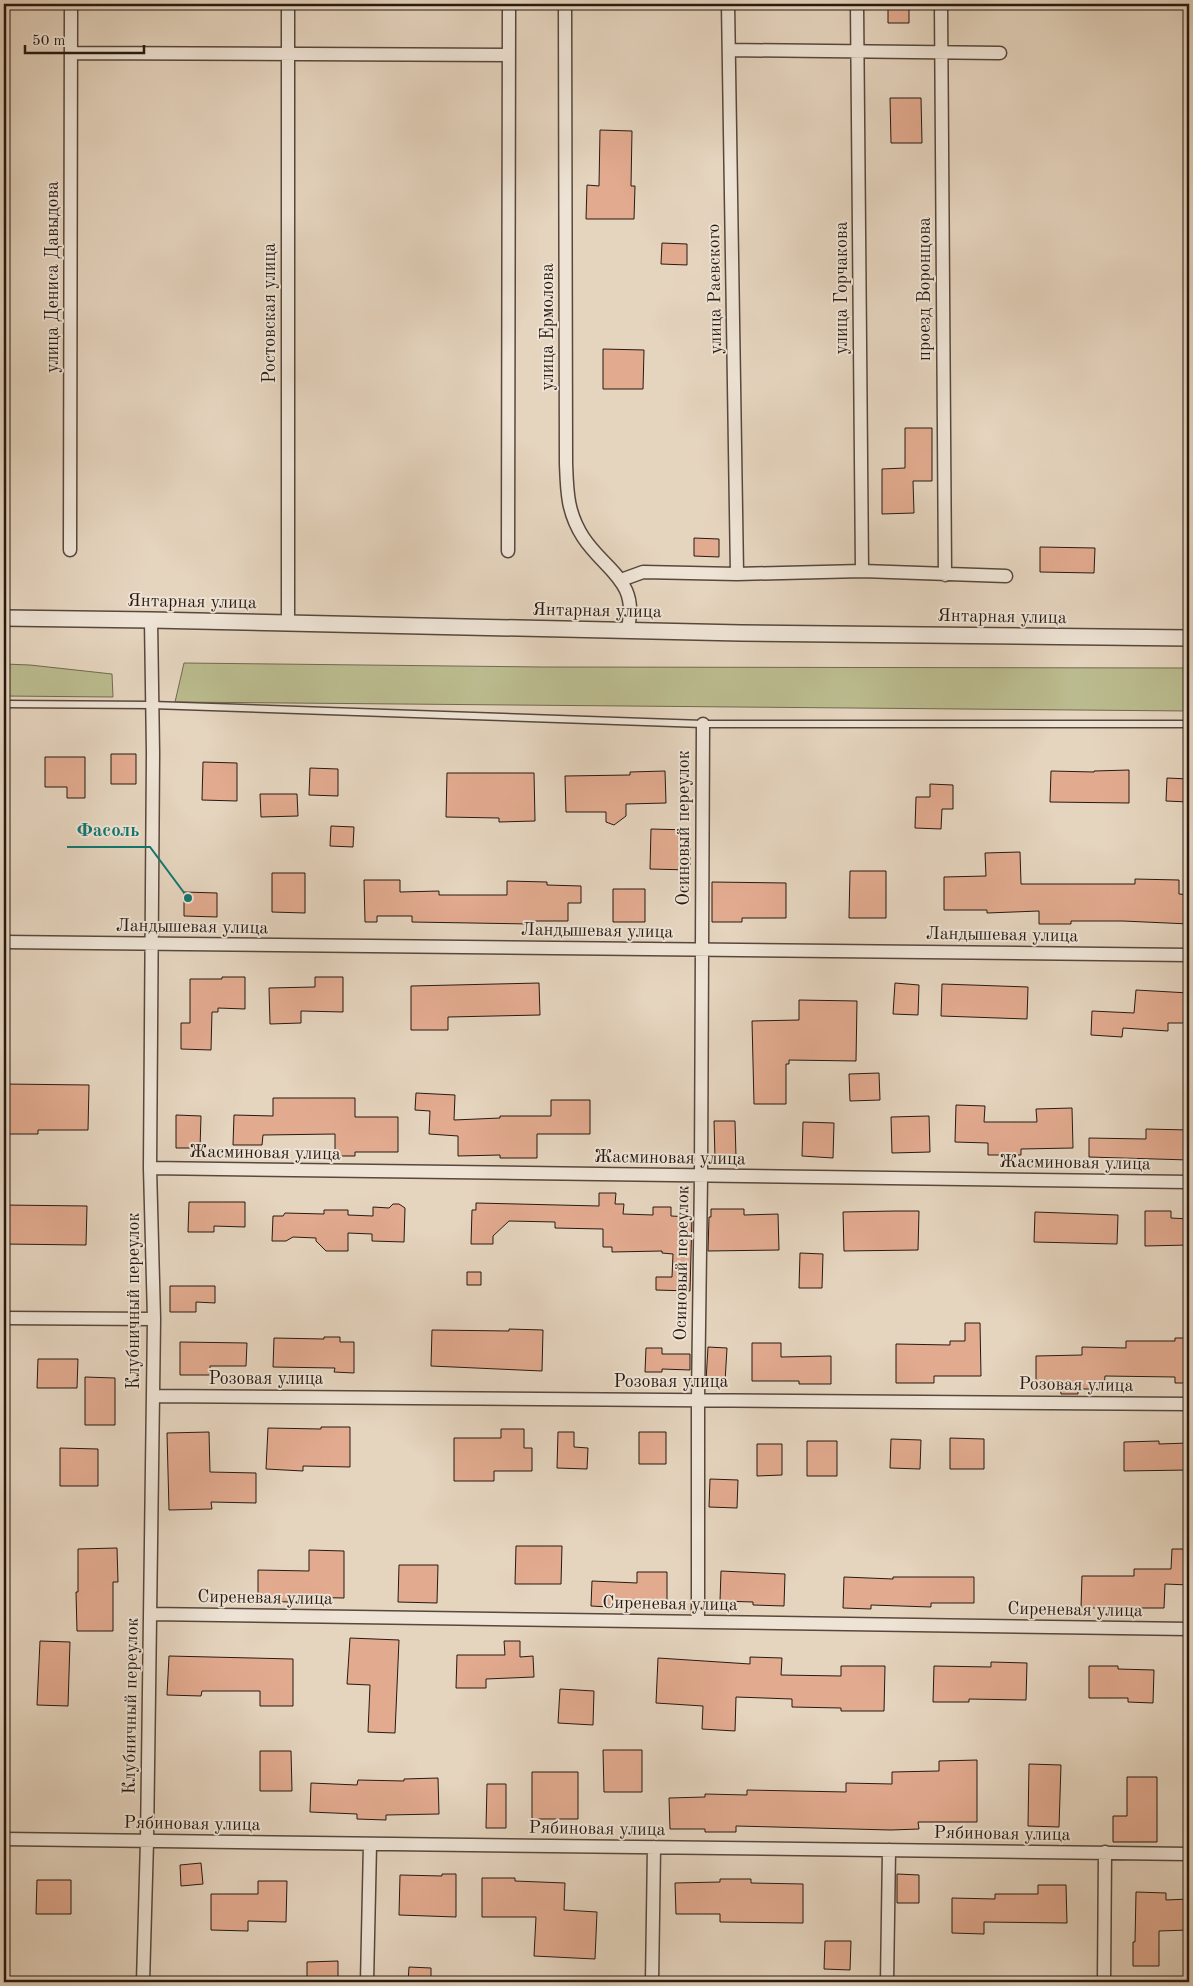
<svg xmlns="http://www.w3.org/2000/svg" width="1193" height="1986" font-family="'Old Standard TT',serif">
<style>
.green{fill:#babb8e;stroke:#716a50}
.building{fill:#e2aa8f;stroke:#281a11}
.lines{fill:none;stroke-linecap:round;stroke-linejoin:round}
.service-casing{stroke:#57483c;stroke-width:9}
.minor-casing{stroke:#57483c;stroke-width:15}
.tertiary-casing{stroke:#57483c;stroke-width:18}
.service{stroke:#eee3d5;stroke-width:6}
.minor{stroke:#eee3d5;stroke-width:12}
.tertiary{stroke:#eee3d5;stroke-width:15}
.labels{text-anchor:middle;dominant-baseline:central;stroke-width:4;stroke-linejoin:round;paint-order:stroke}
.street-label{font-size:18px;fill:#281a11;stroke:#eee3d5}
.leader{fill:none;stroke:#0f766e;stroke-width:2}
.callout-dot{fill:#0f766e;stroke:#eee3d5;stroke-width:2}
.callout-label{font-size:19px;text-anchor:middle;font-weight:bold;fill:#0f766e;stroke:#eee3d5;stroke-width:4;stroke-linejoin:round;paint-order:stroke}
</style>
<rect width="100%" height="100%" fill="#e5d4be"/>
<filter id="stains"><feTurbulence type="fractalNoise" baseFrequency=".004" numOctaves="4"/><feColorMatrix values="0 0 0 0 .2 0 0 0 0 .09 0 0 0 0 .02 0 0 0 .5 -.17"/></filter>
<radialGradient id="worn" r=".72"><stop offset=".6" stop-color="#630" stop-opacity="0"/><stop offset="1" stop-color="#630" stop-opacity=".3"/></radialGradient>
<!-- green -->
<path class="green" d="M184 663 542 667 1189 668V711L175 702Z
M4 664 30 665 112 674 113 697 4 696Z"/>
<!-- building -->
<path class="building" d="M888 4H909V23H888Z
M890 98H921L922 143H891Z
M600 130 632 131 631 186H635L634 219H586L587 185 599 186Z
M662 243 687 244V265L661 264Z
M603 349 644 350 643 389H603Z
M905 428H932V481H913L914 513 882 514V469L905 468Z
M694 538 719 539V557L694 556Z
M1040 547 1095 548 1094 573 1040 572Z
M111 754H136V784H111Z
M45 757H85V798H67V787H45Z
M203 762 237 763V801L202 800Z
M310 768 338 769V796L309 795Z
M1129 770V803L1050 802 1051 771 1094 772V771Z
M665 771 666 803 626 804V816L614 825 606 822V812H566L565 776 630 775V772Z
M447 773H534L535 821 499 822V818L446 817Z
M1167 778 1189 779V802L1166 801Z
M930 784 953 785V809H942L941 829 915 828 916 797H930Z
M260 794H297L298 816 261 817Z
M331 826 354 827 353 847 330 846Z
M651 829 690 830V870L650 869Z
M1020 852 1021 884H1135V879L1179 880V894L1189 895V924L1123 921H1071V924H1039V911L987 913V910H944V877L986 876 985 853Z
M850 871H886V918H849Z
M272 873H305V913L272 912Z
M364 880H400V892L439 891V895H507V881L547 882V885L581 886V903H568V921H531V924L412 922V916H377V922H365Z
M712 882 786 883V918H742V922H712Z
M613 889H645V922H613Z
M184 892 217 893V917L184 916Z
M222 977H245V1009L218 1008V1012H212L211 1050 181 1049V1023H190V979H222Z
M315 977H343V1012L301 1011V1023L270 1024 269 988 315 987Z
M539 983 540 1015 448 1017V1030H411V986Z
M895 983 919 985 918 1015 893 1014Z
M942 984 1028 987 1027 1019 941 1016Z
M1136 990 1189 993V1023H1168V1031L1123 1028 1122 1037 1091 1035 1092 1011 1134 1013Z
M799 1000 857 1001 856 1061 789 1060V1064H786V1104H754L752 1021 799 1020Z
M879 1073 880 1100 850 1101 849 1074Z
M4 1084 89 1085 88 1130H38V1134H4Z
M416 1093 455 1095 454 1120 500 1118V1116H551V1100H590V1134H537V1158H500V1155L458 1156V1136L429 1134 430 1111 415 1110Z
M273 1098H355V1117H398V1152H355V1156H335V1134L263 1135 262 1145H233L234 1115 273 1116Z
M956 1105 985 1106 984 1122H1037L1036 1109 1072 1108 1073 1148 1021 1149V1155H988V1143L955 1142Z
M176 1115 201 1116 200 1148H176Z
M929 1116 930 1152 892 1153 891 1117Z
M714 1121H735L736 1157 715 1158Z
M803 1122 834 1123 833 1158 802 1156Z
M1146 1129 1189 1130V1160L1089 1157V1138L1146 1139Z
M599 1193H616L615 1204H624L623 1214 653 1215V1207H671V1216L692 1217 690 1291 656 1290V1277H672L673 1254 662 1253V1251L612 1252V1247H603V1229L555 1228V1222L509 1221 493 1236V1244H471L472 1210H476V1203L599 1206Z
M189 1202H245V1227L214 1226V1232H188Z
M393 1204H399L405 1208 404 1242 372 1241V1234L348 1233V1251H326L316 1241V1238L293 1237 286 1241H272L273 1216H283L285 1213 324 1214V1210H348V1215L373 1216V1207L389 1208Z
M4 1205 87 1206 86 1245 4 1244Z
M711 1209H744V1215L778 1214 779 1250 708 1251 709 1217H711Z
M895 1211H919L918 1250 844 1251 843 1212Z
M1145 1211H1171V1218L1189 1219V1245L1145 1246Z
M1035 1212 1118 1215 1117 1244 1034 1242Z
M800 1253 823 1254 822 1288H799Z
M467 1272H481V1285H467Z
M170 1286H215V1303L196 1302V1312H170Z
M965 1323H980L981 1376H934V1383H896V1344L950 1345V1341H965Z
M509 1329 543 1330 542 1371 431 1366 432 1330 509 1331Z
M324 1337H340V1342H354V1373L334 1372 335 1368 273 1367 274 1338 324 1339Z
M1175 1338H1189V1383H1175V1377L1105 1376 1104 1389H1078V1394H1061L1060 1386 1036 1387V1356L1082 1355V1347L1126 1348V1341H1175Z
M180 1342 247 1343 246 1366H210V1375H180Z
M752 1343H781V1357L831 1356V1384H799V1381H752Z
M708 1347 727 1348 725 1382 706 1381Z
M646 1348H662V1354H690V1370L662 1369V1372H645Z
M38 1359H78L77 1388H37Z
M85 1377 115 1378V1425H85Z
M321 1427H350V1467L303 1466V1471L266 1469 268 1428 321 1429Z
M501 1429H524V1448H532V1471H494V1481H454V1438H501Z
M209 1432 210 1472 256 1473V1503L211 1502 212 1509 169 1510 167 1433Z
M558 1432H574V1447L588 1448 587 1469 557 1468Z
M639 1432H666V1464H639Z
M950 1438 984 1439V1469H950Z
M891 1439 921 1440 920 1469 890 1468Z
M807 1441H837V1476H807Z
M1159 1441V1444L1189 1443V1470L1124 1471V1442Z
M757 1444H782V1475L757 1476Z
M60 1448 98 1449V1486H60Z
M710 1479 738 1480 737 1508 709 1507Z
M516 1546H562L561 1584H515Z
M117 1548 118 1582H113V1631H77L76 1592H78V1549Z
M1172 1549H1189V1585L1165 1584 1164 1608H1081L1082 1576H1134V1569H1171Z
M309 1550 344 1551V1598L290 1597V1602L258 1601V1570L309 1571Z
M399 1565H438L437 1603 398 1602Z
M721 1571 785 1574 784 1606 753 1605V1602L720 1601Z
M637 1572H667V1603H626V1608L591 1606 592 1581 637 1583Z
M844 1577 893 1579V1577H974V1603H931V1607L871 1605V1609L843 1608Z
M350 1638 399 1640 395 1733 368 1732 370 1685 347 1684Z
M40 1641 70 1642 68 1706 37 1705Z
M504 1641H520V1657L533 1656 534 1677 486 1679V1688H456L457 1655H505Z
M169 1656 293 1659V1706H260V1691H202L201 1696 167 1695Z
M750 1657 782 1658 781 1675 841 1676V1666H885L884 1711H841V1708L792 1707V1699L736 1697 735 1731 702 1729 703 1706 656 1703 658 1658 750 1664Z
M991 1662 1027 1663 1026 1700 969 1699V1702H933L934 1666 991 1667Z
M1089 1666H1118V1669L1154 1670 1153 1703 1128 1702V1698H1089Z
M560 1689 594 1691 593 1725 558 1723Z
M603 1750H642V1792H604Z
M260 1751H291L292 1791H260Z
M977 1760V1822H918L919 1829 891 1830 736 1826V1832H705V1829H670L669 1798 705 1797V1794L747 1795V1790L846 1792V1783L892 1784V1772L939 1771V1761Z
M1029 1764 1061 1765 1059 1827 1028 1826Z
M532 1772H578V1819H532Z
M1127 1777H1157V1842H1113V1816H1127Z
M438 1778 439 1814 386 1815V1820L357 1819V1814L310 1812 311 1783 357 1785 358 1780 404 1781V1779Z
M487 1784H506V1828H486Z
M201 1863 203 1884 181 1886 180 1865Z
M442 1874H456V1917L399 1915 400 1875 442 1876Z
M897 1874 919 1875V1903H897Z
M482 1878H515V1881L565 1883 564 1910 597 1912 595 1959 534 1956 536 1917H482Z
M720 1879H751V1883L803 1884V1923L720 1922V1914H676L675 1883 720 1882Z
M37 1880H71V1914H36Z
M258 1881H287L286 1922 248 1921V1931L211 1930V1894H258Z
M1038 1885H1066L1067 1923 984 1922V1934L952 1933V1898L995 1899V1894H1038Z
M1136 1892 1166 1893V1900L1189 1899V1930L1159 1931V1966H1133V1942H1135Z
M825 1941H851L850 1970 824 1969Z
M338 1961V1982H307V1962Z
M409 1967 431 1968V1982H408Z"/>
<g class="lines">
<defs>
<path id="service" d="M4 704 152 705 703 724H1189"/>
<path id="minor" d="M288 4V623
M565 4 566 463C567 491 567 512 583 537 605 571 641 581 627 631
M728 4 737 574
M857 4 862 571
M941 4 945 575
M729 50 1000 53
M71 53 509 55
M70 550 71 4
M508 551 509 4
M621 580 643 572 737 574 862 571 1006 576
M4 942 1189 955
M150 1168 1189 1182
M4 1318 154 1319
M153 1396 1189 1404
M150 1614 1189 1629
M698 1622V1399L701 1176 703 724
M4 1839 1189 1854
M143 1982 147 1841 154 1319 150 1168 153 753 151 620
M367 1982 370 1844
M652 1982 654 1847
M887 1982 889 1850
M1104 1982 1105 1852"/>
<path id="tertiary" d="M4 618 151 620 741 633 1189 638"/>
</defs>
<!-- service casing -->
<use href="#service" class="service-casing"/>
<!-- minor casing -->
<use href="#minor" class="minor-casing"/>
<!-- tertiary casing -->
<use href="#tertiary" class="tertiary-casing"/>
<!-- service -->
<use href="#service" class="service"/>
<!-- minor -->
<use href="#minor" class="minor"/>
<!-- tertiary -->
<use href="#tertiary" class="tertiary"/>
</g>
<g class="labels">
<!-- street labels -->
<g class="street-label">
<text transform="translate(53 277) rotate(-90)">улица Дениса Давыдова</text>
<text transform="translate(842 288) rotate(-90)">улица Горчакова</text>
<text transform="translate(715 289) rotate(-91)">улица Раевского</text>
<text transform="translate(925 289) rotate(-90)">проезд Воронцова</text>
<text transform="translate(270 313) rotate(-90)">Ростовская улица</text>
<text transform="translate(548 327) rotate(-90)">улица Ермолова</text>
<text transform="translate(192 602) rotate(1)">Янтарная улица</text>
<text transform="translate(597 611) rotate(1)">Янтарная улица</text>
<text transform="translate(1002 617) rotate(1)">Янтарная улица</text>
<text transform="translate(684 828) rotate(-90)">Осиновый переулок</text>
<text transform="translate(192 927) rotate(1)">Ландышевая улица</text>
<text transform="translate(597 931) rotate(1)">Ландышевая улица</text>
<text transform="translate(1002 935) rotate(1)">Ландышевая улица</text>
<text transform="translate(265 1153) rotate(1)">Жасминовая улица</text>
<text transform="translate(670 1158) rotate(1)">Жасминовая улица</text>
<text transform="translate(1075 1163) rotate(1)">Жасминовая улица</text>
<text transform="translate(682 1263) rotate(-89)">Осиновый переулок</text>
<text transform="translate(134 1301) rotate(-90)">Клубничный переулок</text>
<text x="266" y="1379">Розовая улица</text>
<text x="671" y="1382">Розовая улица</text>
<text transform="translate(1076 1385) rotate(1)">Розовая улица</text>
<text transform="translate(265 1598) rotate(1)">Сиреневая улица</text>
<text transform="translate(670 1604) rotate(1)">Сиреневая улица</text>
<text transform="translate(1075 1610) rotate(1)">Сиреневая улица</text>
<text transform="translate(131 1706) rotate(-89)">Клубничный переулок</text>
<text transform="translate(192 1824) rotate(1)">Рябиновая улица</text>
<text transform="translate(597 1829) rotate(1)">Рябиновая улица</text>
<text transform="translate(1002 1834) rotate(1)">Рябиновая улица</text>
</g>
</g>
<!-- callouts -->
<path class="leader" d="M188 898L150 847H67"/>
<circle class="callout-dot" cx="188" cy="898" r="5"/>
<g class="callout-label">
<text x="108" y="836">Фасоль</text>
</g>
<!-- margin -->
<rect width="1193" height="1986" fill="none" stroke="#e5d4be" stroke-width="20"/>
<rect x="5" y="5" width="1183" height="1976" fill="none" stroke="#281a11" stroke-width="2.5"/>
<rect x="10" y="10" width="1173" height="1966" fill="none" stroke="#281a11"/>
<!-- scale -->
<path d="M25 45v8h119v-8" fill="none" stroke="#281a11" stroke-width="2.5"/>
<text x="32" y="45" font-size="15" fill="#281a11" stroke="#eee3d5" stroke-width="4" paint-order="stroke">50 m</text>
<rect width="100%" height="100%" filter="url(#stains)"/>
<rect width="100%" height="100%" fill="url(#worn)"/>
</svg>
